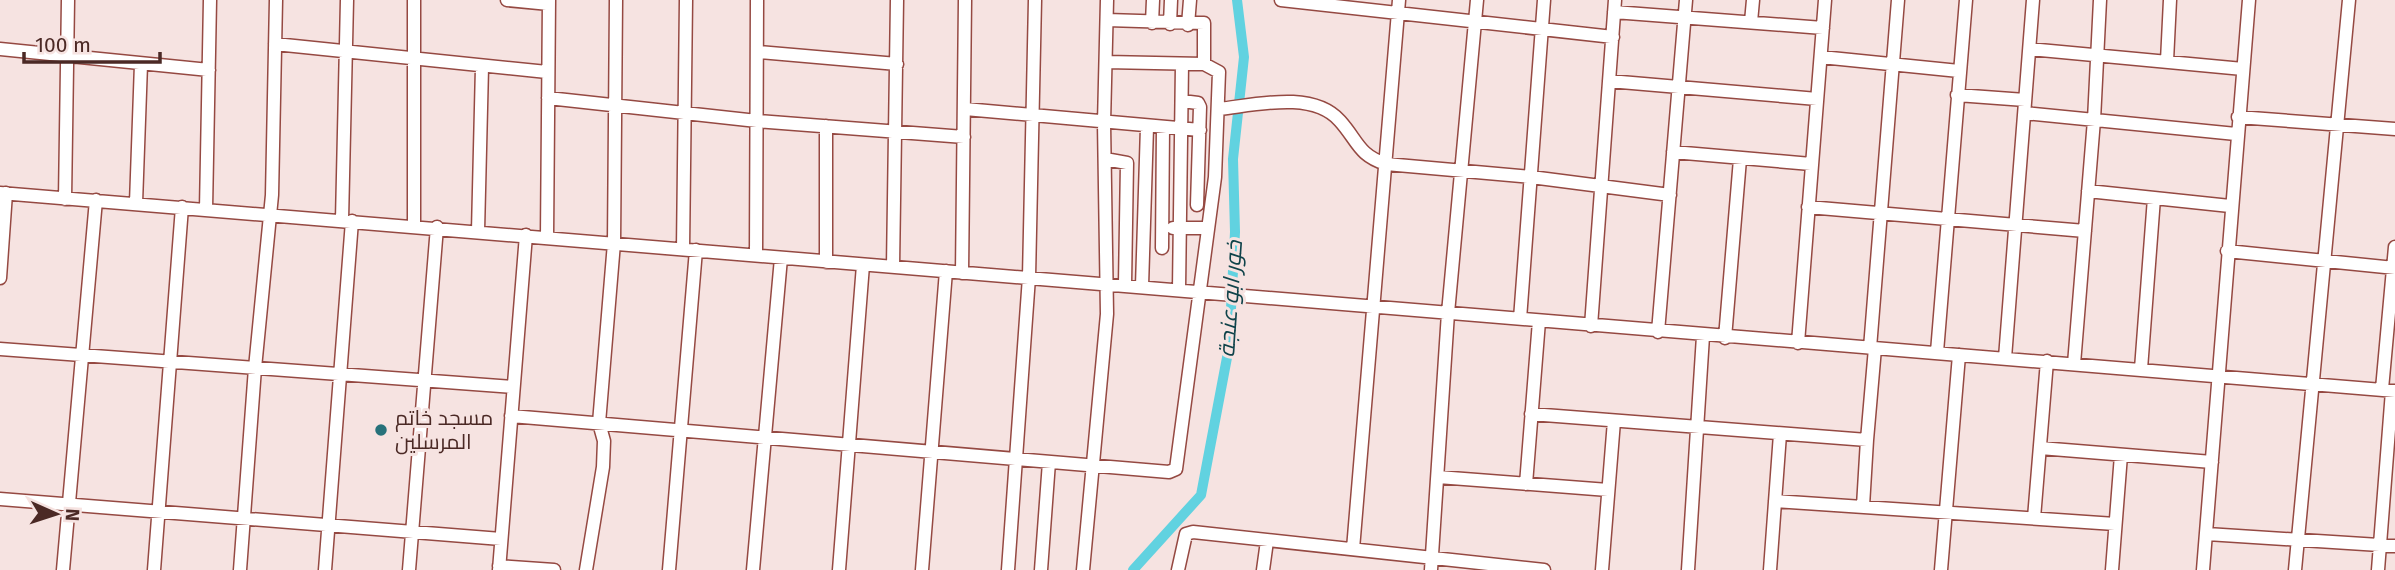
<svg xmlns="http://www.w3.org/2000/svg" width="2395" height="570" font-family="'Fira Sans',Cairo,sans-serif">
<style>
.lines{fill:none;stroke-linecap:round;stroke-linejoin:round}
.canal{stroke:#61d2e0;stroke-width:10}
.minor-casing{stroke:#954942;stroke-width:15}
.minor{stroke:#fff;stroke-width:12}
.poi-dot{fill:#27717a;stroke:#f6e3e1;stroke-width:2.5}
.labels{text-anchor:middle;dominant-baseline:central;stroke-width:6;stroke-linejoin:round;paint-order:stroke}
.poi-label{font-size:21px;fill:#4b2925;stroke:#f6e3e1;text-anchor:start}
.water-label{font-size:23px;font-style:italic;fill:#0f434a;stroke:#f6e3e1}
</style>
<rect width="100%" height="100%" fill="#f6e3e1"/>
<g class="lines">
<!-- canal -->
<path class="canal" d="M1133 570 1201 495 1229 347 1235 232 1233 159 1244 57 1237 0"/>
<defs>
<path id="minor" d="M507 0 549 4
M1281 0 1613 37
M1614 12 1823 28
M1107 20 1204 23V64
M1751 22 1753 0
M1152 23 1153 0
M1170 24 1171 0
M1188 25 1190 0
M275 44 547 72
M0 49 209 70
M2030 49 2243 69
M758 52 897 64
M1821 57 1959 71
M2167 61 2170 0
M1609 81 1817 99
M1957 95 2025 100
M548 98 757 121 964 137
M1182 101 1198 103 1200 107 1197 205
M965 109 1200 130
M1220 109C1255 105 1313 90 1340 121 1358 141 1358 155 1386 164L1531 177 1670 195
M2025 113 2236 134
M2238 117 2395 129
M826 126V262
M1673 152 1811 164
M1105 159 1127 163 1125 284
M2088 191 2230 206
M0 193 2395 391
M65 199 68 0
M136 203 141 64
M1808 207 2085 231
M206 209 210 0
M342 220 347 0
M414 225V0
M1173 228H1208
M478 231 482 67
M547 237 549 0
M1162 248 1163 127
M683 249 686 0
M2227 251 2395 268
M756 255 757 0
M893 267 897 0
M962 273 965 0
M0 278 6 193
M1142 286 1147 127
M1179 289 1182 64
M1520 319 1544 0
M1591 326 1615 0
M1658 332 1686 0
M1725 338 1740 159
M1798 343 1825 0
M1870 348 1898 0
M0 349 512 387
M1937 352 1966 0
M2005 358 2033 0
M2074 364 2094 120 2100 0
M2141 369 2154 198
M2382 389 2395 247
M1531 414 1867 440 1875 348
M511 416 1169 472 1176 469 1215 177 1219 72 1204 64 1106 62
M2040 448 2212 462
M1438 477 1608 490
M1526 484 1539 321
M0 499 501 539
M1775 501 2115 524
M1863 506 1867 440
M2034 518 2047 361
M2207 534 2395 546
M1353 549 1399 0
M499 566 554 570
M63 570 96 200
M154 570 182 207
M240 570 255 368 272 195 276 0
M325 570 352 221
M409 570 437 227
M499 570 526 235
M586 570 603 467 604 441 599 423 614 243 616 0
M669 570 696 250
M753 570 781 258
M839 570 863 265
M922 570 946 271
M1008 570 1029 277 1035 0
M1041 570 1049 462
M1083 570 1107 314 1104 123 1107 0
M1178 570 1186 534 1193 532 1544 570
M1263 570 1267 541
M1431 570 1448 313 1477 0
M1602 570 1614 421
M1688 570 1703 336
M1770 570 1780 434
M1941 570 1959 355
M2112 570 2121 455
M2203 570 2249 0
M2295 570 2349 0
M2378 570 2392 391"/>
</defs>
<!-- minor casing -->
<use href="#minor" class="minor-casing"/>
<!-- minor -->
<use href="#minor" class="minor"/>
</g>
<!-- markers -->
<circle class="poi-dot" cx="381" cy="430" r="7"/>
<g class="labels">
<!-- poi labels -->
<g class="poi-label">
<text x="395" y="418">مسجد خاتم<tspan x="395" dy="24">المرسلين</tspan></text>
</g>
<!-- water labels -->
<g class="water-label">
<text transform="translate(1230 299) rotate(-86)">خور ابو عنجة</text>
</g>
</g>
<!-- north arrow -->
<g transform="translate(56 514) rotate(93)" stroke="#f6e3e1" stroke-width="5" paint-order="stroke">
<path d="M0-5L12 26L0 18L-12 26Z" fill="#4b2925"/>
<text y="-10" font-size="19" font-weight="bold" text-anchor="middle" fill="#4b2925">N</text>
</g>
<!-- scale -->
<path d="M24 52v10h136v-10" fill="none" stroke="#4b2925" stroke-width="3.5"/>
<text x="35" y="52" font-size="21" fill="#4b2925" stroke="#f6e3e1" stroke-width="5" paint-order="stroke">100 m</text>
</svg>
